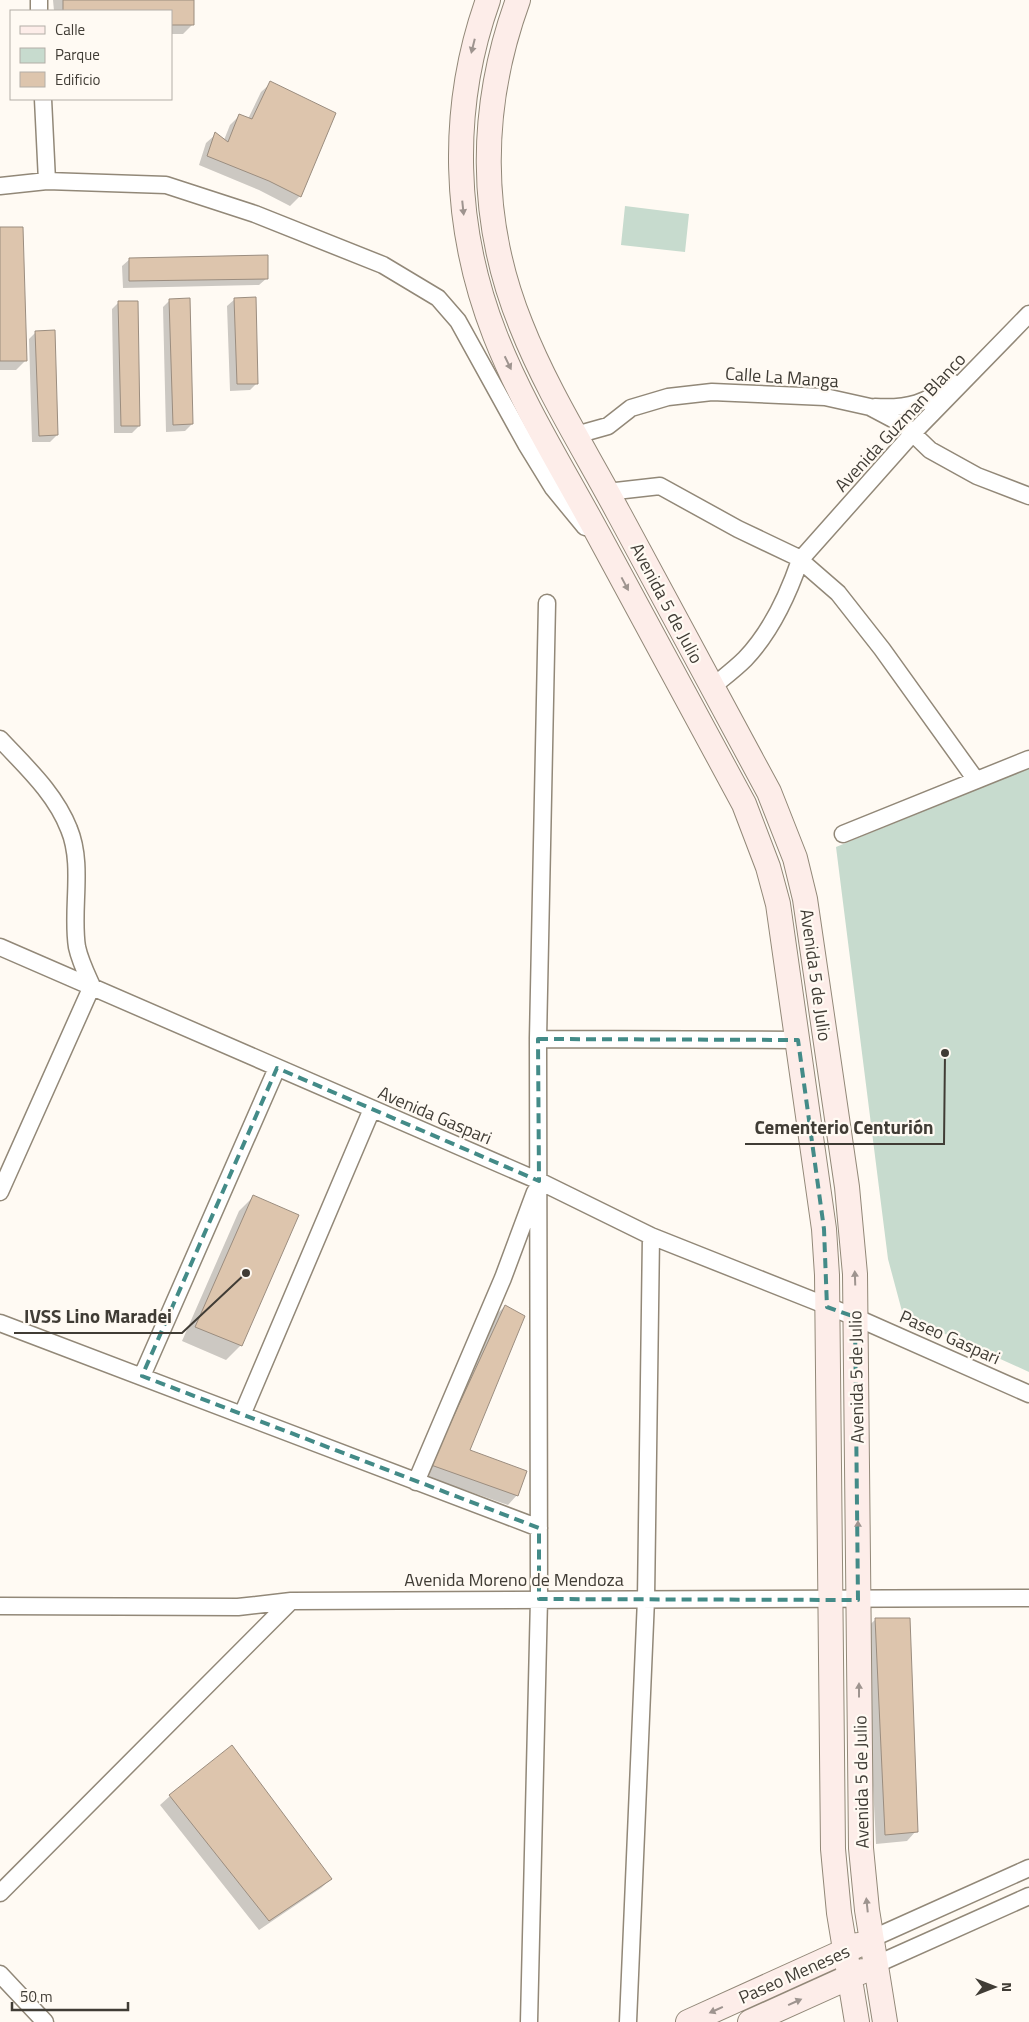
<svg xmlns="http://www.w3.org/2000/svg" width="1029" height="2022" font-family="'Titillium Web',sans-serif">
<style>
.green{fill:#c7dbce}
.shadow{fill:#0003}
.building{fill:#ddc5ad;stroke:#9b8d7f}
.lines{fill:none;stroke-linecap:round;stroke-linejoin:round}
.street-casing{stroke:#928878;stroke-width:19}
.secondary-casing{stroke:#928878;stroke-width:26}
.street{stroke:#fff;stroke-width:16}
.secondary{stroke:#fdede9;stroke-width:24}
.oneway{fill:#9e948f}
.marked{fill:none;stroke:#438b88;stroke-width:4;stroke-dasharray:10 6;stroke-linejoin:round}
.labels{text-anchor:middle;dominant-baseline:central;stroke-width:4.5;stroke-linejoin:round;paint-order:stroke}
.street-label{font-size:18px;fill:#403c35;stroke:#fffaf3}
.leader{fill:none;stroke:#403c35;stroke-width:2}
.callout-dot{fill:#403c35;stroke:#fffaf3;stroke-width:2}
.callout-label{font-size:19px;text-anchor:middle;font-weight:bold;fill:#403c35;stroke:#fffaf3;stroke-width:4.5;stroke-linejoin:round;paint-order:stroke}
</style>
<rect width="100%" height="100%" fill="#fffaf3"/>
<!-- green -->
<path class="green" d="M625 206 689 214 685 252 621 245Z
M1029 768V1372L903 1315 888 1259 836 847Z"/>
<!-- shadow -->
<path class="shadow" d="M53 0H193V24L183 34H171V11H54Z
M271 83 335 114 300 196 290 206 259 190 199 165 206 143 216 134 224 140 230 125 239 116 248 119 261 92Z
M0 229 26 360 16 370H0Z
M130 259 267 278 259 285 123 288 122 266Z
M235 299 257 383 250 390 230 391 227 306Z
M170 300 192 424 185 431 166 432 163 307Z
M119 302 139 426 132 433H114L112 309Z
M36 332 57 435 50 442H32L29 339Z
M253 1197 241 1345 226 1360 182 1341 239 1211Z
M505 1306 469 1451 517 1495 508 1505 422 1475 495 1316Z
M875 1620 916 1831 907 1841 876 1844 865 1629Z
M170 1796 331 1879 321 1888 259 1930 160 1805Z"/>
<!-- building -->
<path class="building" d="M63 0H194V25H171V11H63Z
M270 81 336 113 301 197 269 181 207 156 215 132 228 142 239 114 252 119Z
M0 227H23L27 361H0Z
M268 255V279L129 281V258Z
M256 297 258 384H237L234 298Z
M190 298 193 424 173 425 169 299Z
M118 301H138L140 426H121Z
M55 330 58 435 39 436 35 331Z
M253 1195 299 1215 242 1346 195 1327Z
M505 1305 525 1316 470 1450 527 1471 518 1496 431 1465Z
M875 1618H910L918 1832 885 1835Z
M232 1745 332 1879 269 1921 169 1795Z"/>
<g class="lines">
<defs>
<path id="street" d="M39 0V11
M43 99 47 181
M0 186 47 181 166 185 255 214 383 265 438 298 458 321 526 444 553 488 585 527
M875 407C910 409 925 403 954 383
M576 435 608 426 631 408 668 397 712 392 825 397 870 407 904 425 930 450 977 476 1029 496
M607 492 660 486 738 529 801 559 800 560 838 593 882 649 976 780
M801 559 913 433 1029 314
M712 687C723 678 735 669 745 659 771 632 788 595 800 560
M0 739C26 767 55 793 69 829 84 865 71 910 77 947 80 961 86 973 92 986L0 1192
M843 834 1029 759
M0 947 539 1181 651 1236 855 1317 1029 1394
M538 1039 798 1040
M0 1323 539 1528
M142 1376 277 1068
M242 1415 372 1109
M416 1482 503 1278 535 1192
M0 1606 238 1607 291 1601 1029 1598
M0 1893 291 1601
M871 1939 1029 1868
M875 1965 1029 1896
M0 1974 45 2022
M529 2022 539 1599 538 1039 547 603
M628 2022 646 1599 651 1236"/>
<path id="secondary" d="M488 0C449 109 453 228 495 335 522 404 563 469 598 534 647 624 695 714 744 804L768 867 778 904 824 1229 827 1275 833 1849 839 1913 857 2022
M518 0C479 107 478 219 521 325 547 391 586 452 619 514 669 606 719 699 769 792L795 858 805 899 847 1187 855 1274 861 1848 867 1910 885 2022
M688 2022 858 1945
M750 2022 863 1971"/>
</defs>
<!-- street casing -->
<use href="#street" class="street-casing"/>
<!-- secondary casing -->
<use href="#secondary" class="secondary-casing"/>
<!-- street -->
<use href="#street" class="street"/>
<!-- secondary -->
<use href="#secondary" class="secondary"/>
</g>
<!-- one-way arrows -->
<defs><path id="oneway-solid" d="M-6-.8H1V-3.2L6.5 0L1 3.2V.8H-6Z" transform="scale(1.25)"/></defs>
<g class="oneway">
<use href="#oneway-solid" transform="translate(473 46) rotate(104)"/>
<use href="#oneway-solid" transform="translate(463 208) rotate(84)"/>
<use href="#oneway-solid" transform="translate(508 363) rotate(64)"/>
<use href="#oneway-solid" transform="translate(625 584) rotate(62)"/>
<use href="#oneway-solid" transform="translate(855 1278) rotate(-92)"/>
<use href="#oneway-solid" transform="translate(858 1528) rotate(-90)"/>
<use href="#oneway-solid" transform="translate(859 1690) rotate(-90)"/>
<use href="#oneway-solid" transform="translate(867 1905) rotate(-96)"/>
<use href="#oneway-solid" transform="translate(795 2002) rotate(-24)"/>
<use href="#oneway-solid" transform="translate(716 2010) rotate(156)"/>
</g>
<!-- marked area -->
<path class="marked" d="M538 1039 798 1040 824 1229 827 1307 855 1317 858 1600 539 1599V1528L142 1376 277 1068 539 1181Z"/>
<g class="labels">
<!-- street labels -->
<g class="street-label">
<text transform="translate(782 377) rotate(4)">Calle La Manga</text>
<text transform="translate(900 422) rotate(-47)">Avenida Guzman Blanco</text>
<text transform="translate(667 603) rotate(62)">Avenida 5 de Julio</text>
<text transform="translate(816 975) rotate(82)">Avenida 5 de Julio</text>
<text transform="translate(435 1115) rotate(23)">Avenida Gaspari</text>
<text transform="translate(950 1337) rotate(24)">Paseo Gaspari</text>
<text transform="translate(856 1377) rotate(-91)">Avenida 5 de Julio</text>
<text x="514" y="1579">Avenida Moreno de Mendoza</text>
<text transform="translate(861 1782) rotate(-91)">Avenida 5 de Julio</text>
<text transform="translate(794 1974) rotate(-24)">Paseo Meneses</text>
</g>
</g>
<!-- callouts -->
<path class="leader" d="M945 1053L944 1144H745M246 1273L182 1333H14"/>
<g class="callout-dot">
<circle cx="945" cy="1053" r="5"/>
<circle cx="246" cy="1273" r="5"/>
</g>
<g class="callout-label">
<text x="844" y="1134">Cementerio Centurión</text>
<text x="98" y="1323">IVSS Lino Maradei</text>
</g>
<!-- legend -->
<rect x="10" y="10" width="162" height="90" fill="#fffaf3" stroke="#b3aea7"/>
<rect x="20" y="26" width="25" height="8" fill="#fdede9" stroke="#b3aea7"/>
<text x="55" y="35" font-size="15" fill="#403c35">Calle</text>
<rect x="20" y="48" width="25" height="15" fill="#c7dbce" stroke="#b3aea7"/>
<text x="55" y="60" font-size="15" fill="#403c35">Parque</text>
<rect x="20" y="72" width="25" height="15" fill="#ddc5ad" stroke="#b3aea7"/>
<text x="55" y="85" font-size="15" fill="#403c35">Edificio</text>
<!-- north arrow -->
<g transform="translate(994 1987) rotate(90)" stroke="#fffaf3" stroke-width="4" paint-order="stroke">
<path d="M0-4L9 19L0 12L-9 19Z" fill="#403c35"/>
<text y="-8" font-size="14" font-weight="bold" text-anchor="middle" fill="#403c35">N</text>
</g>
<!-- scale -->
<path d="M12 2002v8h116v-8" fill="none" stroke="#403c35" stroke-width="2.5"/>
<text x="20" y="2002" font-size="15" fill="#403c35" stroke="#fffaf3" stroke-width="4" paint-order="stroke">50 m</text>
</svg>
